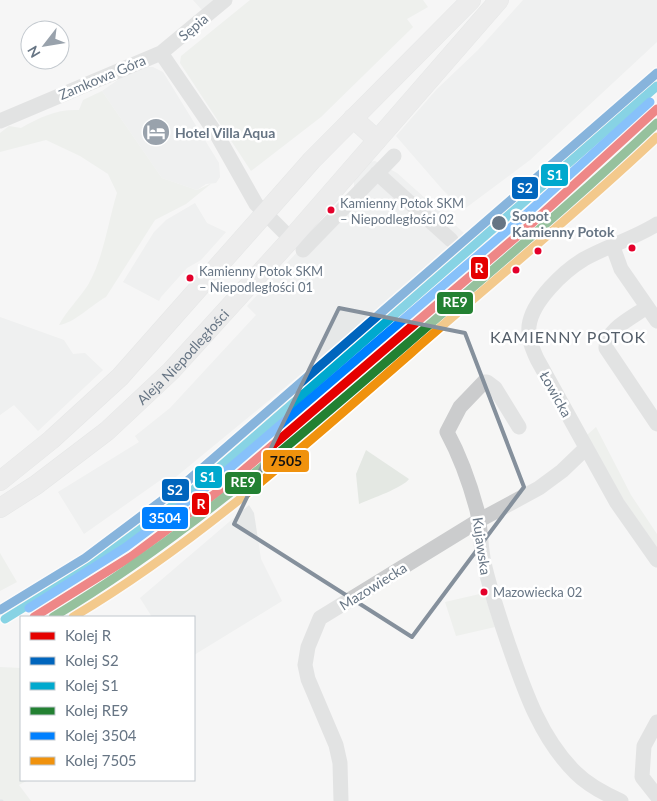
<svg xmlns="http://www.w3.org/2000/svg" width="657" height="801" font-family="Lato,sans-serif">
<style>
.built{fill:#e6e8e8}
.green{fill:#e4e8e3}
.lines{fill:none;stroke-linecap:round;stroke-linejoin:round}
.stream{stroke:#cdd3d7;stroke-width:3}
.major-casing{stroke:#d3d4d4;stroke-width:20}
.minor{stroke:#cbcccd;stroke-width:15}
.major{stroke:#dfe0e1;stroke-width:19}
.rail-1-casing{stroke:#fff;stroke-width:12}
.rail-2-casing{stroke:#fff;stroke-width:12}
.rail-3-casing{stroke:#fff;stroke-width:12}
.rail-4-casing{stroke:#fff;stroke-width:12}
.rail-5-casing{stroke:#fff;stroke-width:12}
.rail-6-casing{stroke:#fff;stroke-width:12}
.rail-1{stroke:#e50000;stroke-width:9}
.rail-2{stroke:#0065bd;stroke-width:9}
.rail-3{stroke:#00a9ce;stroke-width:9}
.rail-4{stroke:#238132;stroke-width:9}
.rail-5{stroke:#0080ff;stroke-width:9}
.rail-6{stroke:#f0920d;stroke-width:9}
.marked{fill:none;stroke:#85909c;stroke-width:4;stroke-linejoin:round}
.bus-dot{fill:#e4002b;stroke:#fff;stroke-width:2}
.stop-dot{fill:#677584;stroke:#fff;stroke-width:2}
.labels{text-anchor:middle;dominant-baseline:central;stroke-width:5;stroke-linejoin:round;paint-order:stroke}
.bus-label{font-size:13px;fill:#677584;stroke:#fff;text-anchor:start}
.street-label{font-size:14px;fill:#677584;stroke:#fff}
.poi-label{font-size:14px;font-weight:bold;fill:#677584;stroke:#fff;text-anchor:start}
.stop-label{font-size:14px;font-weight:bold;fill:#677584;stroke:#fff;text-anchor:start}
.quarter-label{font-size:16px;letter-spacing:1px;fill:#555f6a;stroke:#fff}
.line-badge{stroke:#fff;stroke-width:2}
.badge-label{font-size:14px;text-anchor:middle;font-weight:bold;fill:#fff}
.pale-badge-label{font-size:14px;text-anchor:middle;font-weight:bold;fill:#111}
</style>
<rect width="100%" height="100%" fill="#f6f6f5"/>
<!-- built -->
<path class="built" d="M193 0H214L202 10Z
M523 0H657V42L530 160 463 210 442 189 396 136 437 89 478 50Z
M145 67H153L163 72 219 163 220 177 216 183 206 184 197 190 162 178 102 91 122 77Z
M375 161 397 173 464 233 312 365 166 485 162 479 84 534 58 492 139 442 135 436 170 408 256 315 247 306 354 191V180L370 162Z
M195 203 207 223 226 232 201 260 187 268 161 297 159 301 123 282 154 232 166 220Z
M0 317 64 340 73 354 85 353 103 370 38 431 14 405 0 415Z
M249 505 254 513 261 559 282 601 194 655V617H152L140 598Z"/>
<!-- green -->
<path class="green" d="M250 0H423L428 7 407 19 413 27 321 117 251 171 180 63 181 56Z
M102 91 162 178 197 190 212 183 186 204 155 220 106 297C91 305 75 323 59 325 67 310 79 299 88 285 104 257 108 222 117 193L108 174 80 156 46 140 0 152V133L9 126 21 128C40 117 57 109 79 110L83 100Z
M596 427 631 495 657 534V551L620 498 587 435Z
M366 450 409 479C404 487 371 499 359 504L356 474Z
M0 553 17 582 0 591Z
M484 593 495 627 456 636 445 602Z
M0 667 21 668V780H28L19 785 31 801H0Z"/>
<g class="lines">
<!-- stream -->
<path class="stream" d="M0 801H2"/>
<defs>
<g id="major">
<path d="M353 118 377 140"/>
<path d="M0 481 51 440 120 377 312 160 471 0"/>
<path id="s1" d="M0 508 36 485 107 431 171 371 291 239 499 0"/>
</g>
</defs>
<!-- major casing -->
<use href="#major" class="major-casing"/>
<!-- minor -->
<path class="minor" d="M161 53 217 135 256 204 291 239
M0 121 161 53 225 0
M377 173 451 240
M657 224C633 239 607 246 584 259 564 271 532 301 529 326 528 338 532 348 537 359L617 503 657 560
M613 247 621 269 657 321
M303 250 394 156
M647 307C633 317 605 330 606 348L657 424
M519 427 495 388 487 382H484L460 407 447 432C460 456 470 484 477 510 481 527 480 545 484 563 490 590 499 616 508 643 524 689 540 738 576 773 589 786 605 794 621 801
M657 722 644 746 642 777 657 796
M341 801 340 763 336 745 308 679 305 665 308 647 320 618 478 521 539 488 562 471 586 448"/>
<!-- major -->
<use href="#major" class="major"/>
<defs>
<path id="rail-1" d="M34 617 132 556 224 487 530 225 657 109"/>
<path id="rail-2" d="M0 610 85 558 184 484 657 73"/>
<path id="rail-3" d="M5 619 91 566 191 492 657 86"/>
<path id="rail-4" d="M53 617C182 540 293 442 407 344 491 271 576 200 657 123"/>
<path id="rail-5" d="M29 608 126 547 217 479 523 217 650 102"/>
<path id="rail-6" d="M73 617C196 544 303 447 411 353 493 281 578 212 657 137"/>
</defs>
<!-- rail-1 casing -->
<use href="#rail-1" class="rail-1-casing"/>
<!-- rail-2 casing -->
<use href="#rail-2" class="rail-2-casing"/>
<!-- rail-3 casing -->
<use href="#rail-3" class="rail-3-casing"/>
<!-- rail-4 casing -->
<use href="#rail-4" class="rail-4-casing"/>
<!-- rail-5 casing -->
<use href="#rail-5" class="rail-5-casing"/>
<!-- rail-6 casing -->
<use href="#rail-6" class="rail-6-casing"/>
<!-- rail-1 -->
<use href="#rail-1" class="rail-1"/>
<!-- rail-2 -->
<use href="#rail-2" class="rail-2"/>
<!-- rail-3 -->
<use href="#rail-3" class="rail-3"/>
<!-- rail-4 -->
<use href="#rail-4" class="rail-4"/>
<!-- rail-5 -->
<use href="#rail-5" class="rail-5"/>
<!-- rail-6 -->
<use href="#rail-6" class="rail-6"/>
</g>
<!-- marked area -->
<path d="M0 0H657V801H0ZM339 308 465 333 524 487 412 637 234 524Z" fill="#f6f6f5" fill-opacity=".55" fill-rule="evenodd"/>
<path class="marked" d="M339 308 465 333 524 487 412 637 234 524Z"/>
<!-- icons -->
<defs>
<symbol id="hotel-disc" viewBox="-11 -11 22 22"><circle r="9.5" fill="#99a2ac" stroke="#fff"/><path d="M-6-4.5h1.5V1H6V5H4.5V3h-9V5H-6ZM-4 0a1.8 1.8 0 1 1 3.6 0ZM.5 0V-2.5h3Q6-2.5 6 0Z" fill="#fff"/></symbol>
</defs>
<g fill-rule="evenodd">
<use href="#hotel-disc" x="140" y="116" width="32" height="32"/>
</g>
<!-- markers -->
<g class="bus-dot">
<circle cx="331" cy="210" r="4.5"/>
<circle cx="632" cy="248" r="4.5"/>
<circle cx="538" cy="251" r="4.5"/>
<circle cx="516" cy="270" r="4.5"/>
<circle cx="190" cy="278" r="4.5"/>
<circle cx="484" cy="592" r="4.5"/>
</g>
<circle class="stop-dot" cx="499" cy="223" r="8"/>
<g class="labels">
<!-- bus labels -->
<g class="bus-label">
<text x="340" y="203">Kamienny Potok SKM<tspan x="340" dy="16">– Niepodległości 02</tspan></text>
<text x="199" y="271">Kamienny Potok SKM<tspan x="199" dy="16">– Niepodległości 01</tspan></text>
<text x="493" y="592">Mazowiecka 02</text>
</g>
<!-- street labels -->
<g class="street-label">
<text transform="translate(193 27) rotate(-40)">Sępia</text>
<text transform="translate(102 77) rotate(-23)">Zamkowa Góra</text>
<text stroke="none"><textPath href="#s1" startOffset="238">Aleja Niepodległości</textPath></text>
<text transform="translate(556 394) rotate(61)">Łowicka</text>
<text transform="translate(482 546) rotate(82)">Kujawska</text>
<text transform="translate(373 586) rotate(-32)">Mazowiecka</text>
</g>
<!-- poi labels -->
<g class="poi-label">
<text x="175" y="132">Hotel Villa Aqua</text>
</g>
<!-- stop labels -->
<g class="stop-label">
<text x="512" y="215">Sopot<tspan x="512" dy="16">Kamienny Potok</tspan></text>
</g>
<!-- quarter labels -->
<g class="quarter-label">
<text x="568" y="336">KAMIENNY POTOK</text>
</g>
</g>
<g class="line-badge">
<rect x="540" y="163" width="29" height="24" rx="5" fill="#00a9ce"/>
<rect x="511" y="176" width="28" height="24" rx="5" fill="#0065bd"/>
<rect x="470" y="256" width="19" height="24" rx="5" fill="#e50000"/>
<rect x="436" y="291" width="38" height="24" rx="5" fill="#238132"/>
<rect x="262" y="449" width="48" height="24" rx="5" fill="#f0920d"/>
<rect x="194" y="465" width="29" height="24" rx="5" fill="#00a9ce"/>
<rect x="224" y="471" width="38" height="24" rx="5" fill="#238132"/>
<rect x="161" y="478" width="29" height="24" rx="5" fill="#0065bd"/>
<rect x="191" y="492" width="19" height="24" rx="5" fill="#e50000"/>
<rect x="141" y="506" width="48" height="24" rx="5" fill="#0080ff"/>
</g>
<g class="badge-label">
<text x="555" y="180">S1</text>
<text x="525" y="193">S2</text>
<text x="479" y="273">R</text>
<text x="455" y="307">RE9</text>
<text x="208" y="482">S1</text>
<text x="243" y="487">RE9</text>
<text x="175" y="495">S2</text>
<text x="201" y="509">R</text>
<text x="165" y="523">3504</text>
</g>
<g class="pale-badge-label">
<text x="286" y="466">7505</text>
</g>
<!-- legend -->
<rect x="20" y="616" width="175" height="165" fill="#ffffff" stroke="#c2c8ce"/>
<rect x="30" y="632" width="25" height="8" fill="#e50000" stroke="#c2c8ce"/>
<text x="65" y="641" font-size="15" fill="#677584">Kolej R</text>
<rect x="30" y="657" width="25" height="8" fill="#0065bd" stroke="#c2c8ce"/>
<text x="65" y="666" font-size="15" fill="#677584">Kolej S2</text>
<rect x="30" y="682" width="25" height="8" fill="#00a9ce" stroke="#c2c8ce"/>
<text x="65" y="691" font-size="15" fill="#677584">Kolej S1</text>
<rect x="30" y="707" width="25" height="8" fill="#238132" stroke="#c2c8ce"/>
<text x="65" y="716" font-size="15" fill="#677584">Kolej RE9</text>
<rect x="30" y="732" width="25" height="8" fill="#0080ff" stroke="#c2c8ce"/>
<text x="65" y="741" font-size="15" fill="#677584">Kolej 3504</text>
<rect x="30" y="757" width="25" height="8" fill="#f0920d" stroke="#c2c8ce"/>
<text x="65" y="766" font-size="15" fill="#677584">Kolej 7505</text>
<!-- north arrow -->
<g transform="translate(45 45) rotate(239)"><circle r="24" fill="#ffffff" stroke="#c2c8ce"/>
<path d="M0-4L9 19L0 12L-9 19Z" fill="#99a2ac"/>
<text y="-8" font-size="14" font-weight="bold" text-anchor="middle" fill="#677584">N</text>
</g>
</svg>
